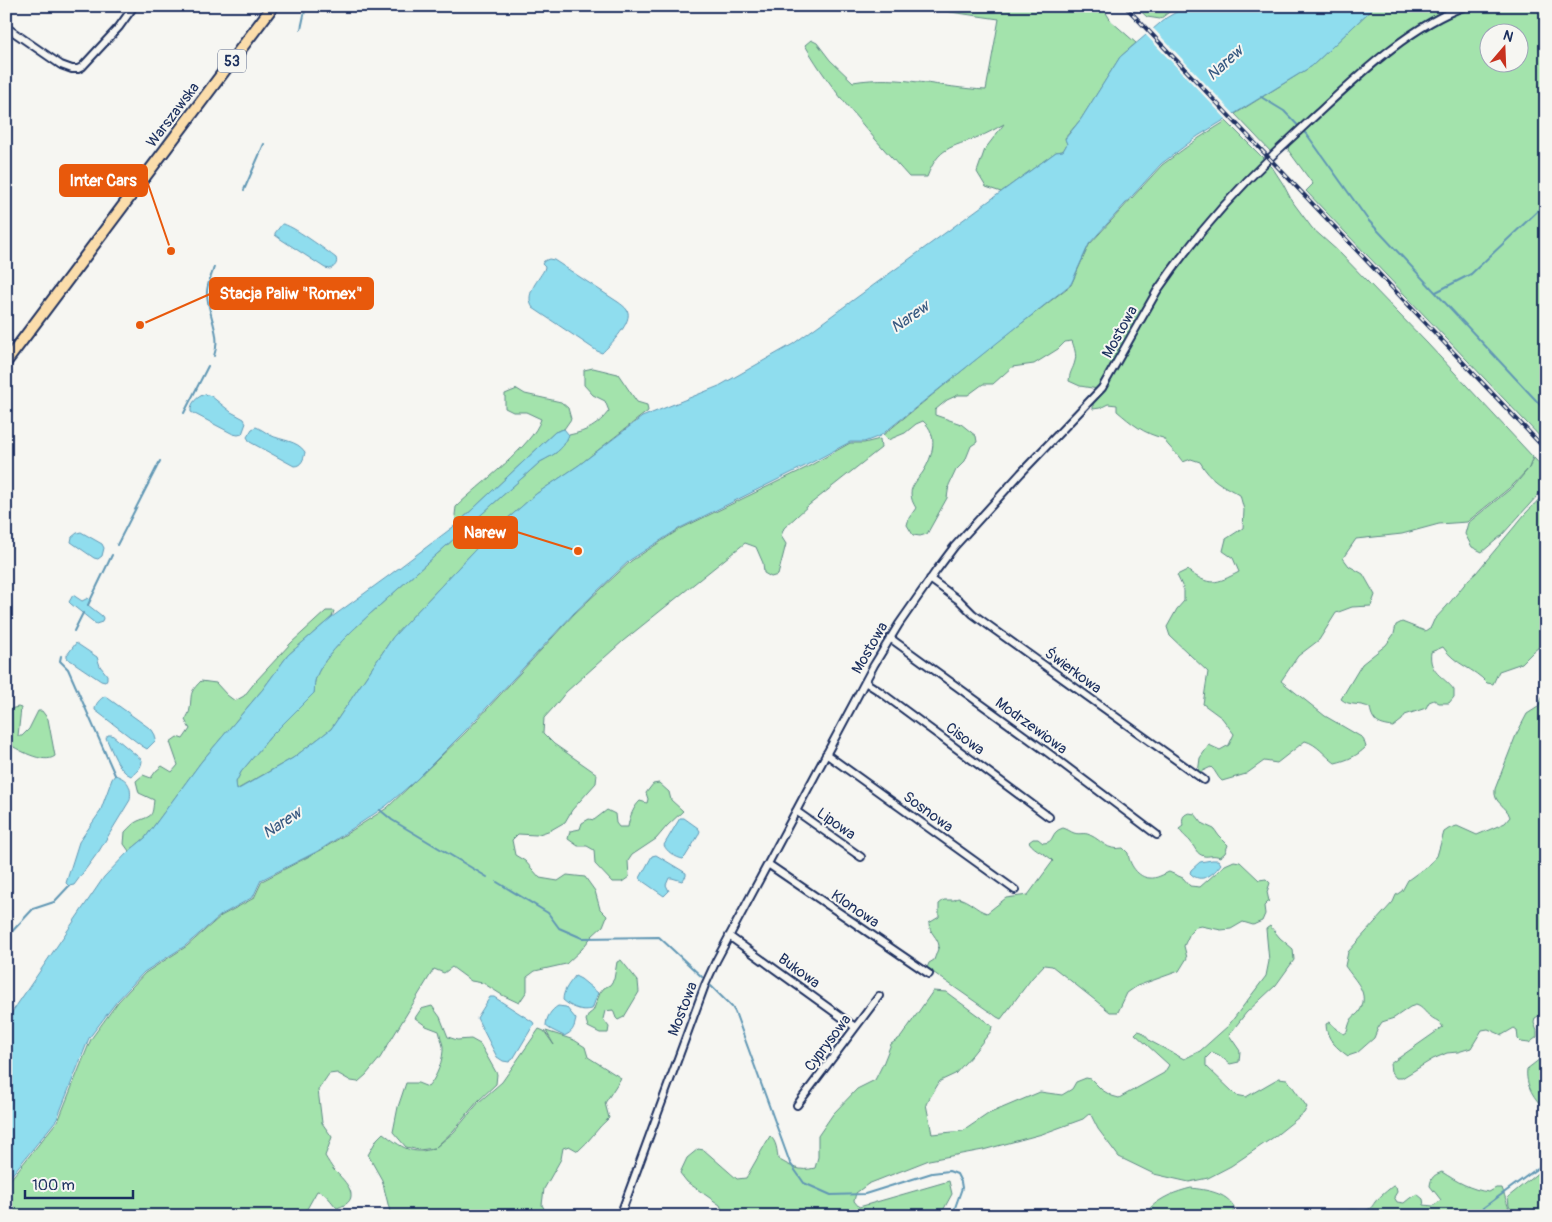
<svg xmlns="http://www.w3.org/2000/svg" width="1552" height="1222" font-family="Pangolin,sans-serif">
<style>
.green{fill:#a3e3ac;stroke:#5f8985;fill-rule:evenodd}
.water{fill:#8fddee;stroke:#6197b4}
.pier{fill:#f6f6f2}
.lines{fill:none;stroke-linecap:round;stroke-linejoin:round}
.stream{stroke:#6197b4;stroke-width:2}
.minor-casing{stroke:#1b2f5e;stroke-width:10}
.primary-casing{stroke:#1b2f5e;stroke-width:14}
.minor{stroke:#f6f6f2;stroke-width:6}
.primary{stroke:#fbddab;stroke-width:10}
.rail-casing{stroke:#1b2f5e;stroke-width:4}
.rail{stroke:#f6f6f2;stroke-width:2;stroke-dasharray:5.5;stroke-linecap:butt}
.labels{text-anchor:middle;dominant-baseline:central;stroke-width:4;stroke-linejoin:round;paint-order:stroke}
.shield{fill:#f6f6f2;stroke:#5d6b8a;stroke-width:1}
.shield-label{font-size:14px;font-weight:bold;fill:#1b2f5e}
.street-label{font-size:15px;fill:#1b2f5e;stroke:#f6f6f2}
.water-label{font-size:16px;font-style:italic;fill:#385a82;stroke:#f6f6f2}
.leader{fill:none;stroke:#e8590c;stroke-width:2}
.callout-dot{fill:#e8590c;stroke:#f6f6f2;stroke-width:2}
.callout{fill:#e8590c;stroke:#e8590c;stroke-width:2}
.callout-label{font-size:16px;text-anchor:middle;font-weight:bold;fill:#fff}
</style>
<rect width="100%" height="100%" fill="#f6f6f2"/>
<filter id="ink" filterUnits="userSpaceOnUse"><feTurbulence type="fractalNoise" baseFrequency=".02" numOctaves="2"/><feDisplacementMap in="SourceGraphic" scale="10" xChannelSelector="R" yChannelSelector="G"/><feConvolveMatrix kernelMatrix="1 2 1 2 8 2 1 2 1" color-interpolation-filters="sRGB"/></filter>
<g filter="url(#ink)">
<!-- green -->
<path class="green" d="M909 6H1102L1111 21 1136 43 1120 57 1081 119 1065 138 1067 144 1063 151 1056 152 1001 192 986 187 977 172 985 149 1004 124C995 129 987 134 978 137 951 148 939 146 927 177H909C873 137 831 91 805 45L811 40 817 43 830 60 853 82C901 74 940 88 986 90L999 19Z
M1135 6H1177L1160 19 1147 17Z
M1375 6H1459L1448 17 1479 6H1546V443L1306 191 1313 184 1288 150 1291 135 1271 152 1235 114 1312 66ZM1490 32H1520V62H1490Z
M1226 121 1272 167 1283 184 1292 201 1312 228 1339 252 1427 343 1533 457 1529 468 1513 485 1467 522 1439 524 1402 534 1356 539 1343 558 1349 566 1363 574 1375 595 1371 606 1352 607 1336 613 1319 640 1298 656 1281 681 1325 716 1363 738 1366 747C1357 756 1348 760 1335 763 1325 756 1317 744 1305 741L1277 763 1264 761 1246 774 1222 781C1217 777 1216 771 1211 767L1198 773 1200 758 1209 745 1220 750 1229 745 1234 734 1222 718 1203 704 1208 672 1170 636 1167 627 1177 609 1184 601V590L1177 575 1187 570C1210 587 1216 584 1239 572L1233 558 1223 551 1226 539 1243 528 1244 510 1240 495C1222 485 1211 481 1200 462L1191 459 1183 462C1177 453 1168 447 1163 438 1144 434 1131 423 1117 411V405L1108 404 1100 408 1093 409V403L1099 395 1098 389 1080 386 1069 381C1070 370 1073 370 1075 361 1077 355 1074 347 1072 341L1065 342 1058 349 1034 364 1012 367 993 384H983L968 395H958L947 400 935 410V415L961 424 976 436 977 442 971 446 965 461 956 470 949 485 947 498 927 534 920 536 913 535 907 525 909 518 916 508C913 503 911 499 911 493 911 486 919 478 923 472 933 456 939 435 923 421L916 424 905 433 888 440 883 435 995 344 1071 285 1089 245 1162 165 1199 138Z
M593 368 618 374 637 402 647 405 648 411 579 465 536 494 490 534 393 637 331 729 293 758 236 790V782L241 772 270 737 314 693C315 689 314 684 315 681 320 659 354 629 370 614L540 462C555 454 562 451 569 435 588 431 597 426 609 411L605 401 593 395 584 385V370Z
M517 389 525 394 561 402 568 408 571 419 564 429 555 432 457 524 455 515 456 507C478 485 533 446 541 419L526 412H513L505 408V394Z
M880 439 881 448 809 505 784 528 781 536 786 544 778 575 771 577 764 573 763 563 756 547 745 543 623 641 566 692 554 707 544 718 543 733 554 744 597 774 596 783 572 810 565 822 551 830 536 835 518 834 512 840 515 855 525 861 540 878 558 881 567 875 585 877 595 891 600 909 607 916 603 926 592 936 582 949 566 964 535 971 527 977V991L519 1003 502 995 483 983 471 981 452 967 444 973 434 969 380 1058 366 1075 358 1082 351 1081 337 1073 329 1074 318 1090 322 1123 332 1137 325 1156C328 1161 331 1166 334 1170 346 1182 364 1200 337 1208 331 1202 326 1192 317 1191L303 1216H6V1185L59 1119 91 1039 118 1002 145 973 187 946 221 916 254 898 262 881 321 850 387 808 466 732 574 614 631 561 680 529 806 468 850 443H864Z
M1534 458 1546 471V486L1502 535 1482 552 1472 547 1465 534 1468 523 1514 486 1529 468Z
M1546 492V641L1533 652 1522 663 1499 671 1493 684 1487 683C1474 668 1455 665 1443 647L1431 652C1428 673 1444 676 1454 690V697L1449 703H1439L1434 700 1429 702 1426 708 1405 715 1402 720 1393 727C1379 725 1373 723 1370 708 1360 702 1350 707 1341 699L1362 664 1386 645 1394 634 1396 625 1402 622 1425 631 1431 627 1434 620 1447 606 1468 580 1476 573 1525 514Z
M326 611H334L332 617 288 655 263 689 201 762 145 838 129 851 124 844 125 832C129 828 133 823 138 821 153 815 152 817 154 800L139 793 136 781 143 775 151 778 156 771 162 766 172 772 178 765 170 742 177 737 183 739 190 729 185 720C187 717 190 712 190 708 192 693 189 693 201 681L216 683 227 695 235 701 244 696 256 681 291 643Z
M1546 689V981L1541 982C1543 992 1540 1004 1540 1015L1535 1018 1534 1023 1537 1031V1037L1529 1043 1521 1042 1518 1039 1517 1030 1514 1028 1502 1035 1488 1029 1482 1030 1471 1048 1458 1052 1447 1053 1433 1059 1402 1078H1396L1391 1072 1390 1064 1443 1027C1437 1018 1437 1022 1430 1016 1424 1012 1424 1008 1416 1005L1410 1007 1394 1018 1382 1022 1378 1028 1374 1038 1357 1053 1348 1056C1337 1048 1326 1039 1326 1024L1330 1022 1336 1029 1344 1034 1347 1032C1348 1029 1349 1023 1351 1020 1352 1017 1357 1015 1359 1012 1371 993 1355 981 1345 966L1348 952 1393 902 1396 895 1402 891 1408 880 1430 864 1437 856 1444 832 1450 828 1457 826 1477 835 1505 823 1510 817C1506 804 1493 804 1495 789L1516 735 1527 714 1538 707Z
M18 707 21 708 18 736H22L29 729 38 711H42L48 719 55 756C44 765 16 749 6 742V710Z
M659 783 669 792 671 800 683 811 667 826 656 839 632 855 628 861 629 877 622 882H612L595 864 594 850 587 846H578L568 839 570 831 580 829 582 823 589 819 594 820 607 810 615 814 616 823 619 827H628C629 818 634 806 640 801L647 803 648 799 646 793 653 784Z
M1189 813 1195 814 1203 824 1214 829 1219 836 1228 845 1225 853 1220 857C1213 854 1209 857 1204 856 1196 854 1195 847 1190 841 1186 837 1183 835 1179 829L1183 826C1182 819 1182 815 1189 813Z
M1063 828C1067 829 1071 832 1074 833 1080 835 1084 832 1090 835 1103 841 1106 851 1123 848L1128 853C1129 864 1138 878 1150 878 1156 879 1164 874 1169 872L1183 878 1190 886 1200 887 1225 865 1234 861 1240 862 1259 880 1266 879 1270 883 1267 892 1269 901 1264 906 1265 914 1262 921 1253 925 1243 922 1231 929 1221 930 1201 926 1196 927 1190 933 1184 946 1187 958 1179 971 1137 986 1127 993 1118 1012H1110L1052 966 1044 965 1032 978 1001 1019C995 1017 992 1012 987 1010L927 968 929 963 934 960 939 946C938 937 929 933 929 923L939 917V904L944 900H954L958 898C969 900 976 910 987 913L1006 898 1028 895 1053 861C1046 853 1035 851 1029 842L1033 839H1038L1043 843C1056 843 1049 832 1063 828Z
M1270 926 1280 938 1293 949 1294 960 1276 985 1246 1013 1229 1035 1240 1051 1239 1062 1230 1064 1219 1055 1212 1052 1206 1058V1066L1236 1095 1246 1097 1279 1078 1287 1079 1307 1107 1304 1113 1274 1137 1231 1166 1208 1178 1189 1182 1154 1174 1119 1157 1098 1129 1090 1113 1083 1119 1042 1134 983 1150 929 1160 868 1184 856 1193 854 1201 859 1207 949 1181 952 1194 940 1216H722L723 1212 720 1205 687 1182 680 1173 687 1158 698 1149 704 1150 737 1179 746 1178 770 1136C777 1142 777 1151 778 1159 792 1167 799 1172 815 1168L818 1157V1136L833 1114 857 1089 875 1080 883 1064 891 1044 901 1037 933 991 946 992 992 1026 991 1031 972 1055 955 1074 940 1081 926 1104 932 1134 963 1131 988 1114 1040 1092 1062 1095 1072 1089 1076 1082 1086 1078 1091 1079 1102 1090 1112 1096 1119 1098 1164 1073 1169 1065 1135 1034 1138 1031 1142 1032 1150 1041 1184 1059 1200 1051 1228 1026 1266 976 1269 961 1266 929Z
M621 960 638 981 639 992 624 1017 618 1020 616 1018 613 1010 605 1011 603 1019 609 1027 608 1033H600L588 1027 586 1020 589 1014 593 1011 600 993 604 988 610 985 614 979 617 962Z
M432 1006 440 1017 448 1037 457 1040 471 1039 480 1044 497 1074 496 1084 478 1101 453 1131 436 1147 454 1132 479 1102 502 1082 539 1029 544 1031 554 1045 546 1031 574 1040 585 1047 588 1057 621 1078 605 1103 609 1118C597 1128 590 1141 578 1151L569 1146 563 1148 561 1159 544 1189 542 1205 546 1212 552 1216H391L382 1180 368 1155 377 1139 383 1133C401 1147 412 1156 435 1148L419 1150 406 1147 393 1132 398 1107 406 1083H418L428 1087C436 1079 444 1059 443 1046 442 1041 440 1036 439 1031L426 1026 415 1018 421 1009Z
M1540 1059 1546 1061V1110C1534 1099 1525 1085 1527 1069Z
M1545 1167 1546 1216H1515L1509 1206 1508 1197Z
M1442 1172C1456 1181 1471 1190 1489 1192L1496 1188H1502C1506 1198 1507 1207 1513 1216H1350L1347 1211C1354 1208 1360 1212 1367 1210 1372 1208 1372 1206 1375 1202 1376 1200 1390 1188 1393 1186L1396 1187 1397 1192 1394 1197 1397 1202 1404 1203 1410 1198 1417 1194 1423 1199 1424 1205 1433 1206 1441 1200 1430 1186C1431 1177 1434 1175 1442 1172Z
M1191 1188C1206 1190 1226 1192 1234 1207L1232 1216H1149L1150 1208C1162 1197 1175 1192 1191 1188Z"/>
<!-- water -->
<path class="water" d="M1187 6H1375L1312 66 1198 136 1161 164 1089 244 1071 284 880 436 864 442H850L805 466 680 528 630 560 574 613 465 731 416 780 386 806 320 850 261 880 253 897 221 915 185 946 144 972 117 1001 89 1038 57 1119 6 1182V1021L104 877 129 851 145 838 201 762 263 689 288 655 332 617 387 577 457 524 555 432 564 429 569 435C562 451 555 454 540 462L370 614C354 629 320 659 315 681 314 684 315 689 314 693L270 737 241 772 236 782 237 790 293 758 331 729 393 637 490 534 536 494 579 465 642 417 719 386 793 344 1056 152 1063 151 1067 144 1065 139 1081 119 1120 57 1166 18Z
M282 224C291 224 327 251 336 258 338 263 335 267 330 269L325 268 279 238 275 235V233Z
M549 259 554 260 618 302C621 304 625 307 627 310 634 321 610 345 602 353L597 351 533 308C524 295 537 282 544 270L545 267 542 264 544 261Z
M205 394 211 396 231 412 244 419 246 423 242 434 238 435 233 434 191 412C190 403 197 397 205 394Z
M256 427C261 429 265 432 270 435 282 441 297 440 305 452 304 458 302 466 294 466L250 442 247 437 252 429Z
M81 532 102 544 104 548 102 556 98 559 94 558 71 542 72 537 77 533Z
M73 595 82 601 88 598 90 600 88 605 102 616 103 618 102 622 96 624 71 604 69 602Z
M76 643 97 657 100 666 107 675V679L105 682 101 681 67 658V655Z
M105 696 152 730 155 735 156 740 147 749 142 746 95 710C95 704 100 699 105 696Z
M108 735H112L142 760C142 767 137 772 131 776 118 771 112 750 106 738Z
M115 775C128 779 132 787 130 800L99 851 74 885 69 886 66 883 79 842 100 812 112 779Z
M680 818H684L698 828 700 831 698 836 685 857 683 859C676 858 666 851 664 845Z
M656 855 686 873V876L682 881 672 878H669L666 885 669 891 664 896 641 880 640 878 652 856Z
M1212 860H1218L1221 864C1214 874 1201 885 1190 873L1191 870 1200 862Z
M575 976 581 979 598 993 592 1009C581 1012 571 1007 563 1000 563 990 570 983 575 976Z
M490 997H494L533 1022 534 1024 513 1059 509 1062 503 1061 497 1057 477 1018Z
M558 1006 566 1007 576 1019C574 1028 573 1032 564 1036L550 1029 546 1026C546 1018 551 1010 558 1006Z"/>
<!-- pier -->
<path class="pier" d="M1152 27 1236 116 1228 121 1144 33Z"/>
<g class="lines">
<!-- stream -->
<path class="stream" d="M301 29 306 6
M1261 97 1284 111 1308 136 1368 220 1546 411
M244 190 264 144
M1436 292 1471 274 1546 203
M214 356C222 335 208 315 207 294 206 286 212 275 214 267
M184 413 208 366
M117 545 160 461
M88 605 112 555
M74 631 83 613
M61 656 60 661 68 669 115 775
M380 810 392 820 487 877
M497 882 548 913 559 928 582 938 659 937 702 977
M6 938 33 909 54 902 69 886
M711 986 732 1007 735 1012 790 1163 804 1183 831 1195 865 1194 932 1173 949 1171 957 1174 961 1182 962 1188 952 1216
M1472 1216 1546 1162"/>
<defs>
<path id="minor" d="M6 27 61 65 72 69H78L82 67 119 27 134 6
M930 579 960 601 973 614 988 625 1204 780
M890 638 1047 752 1157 835
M865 682 879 691 1049 817
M826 754 1015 890
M796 811 861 857
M768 864 929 974
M729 936 855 1027
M797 1105 879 996
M620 1216 705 985 716 961 874 665 899 624 936 571 954 547 1021 473 1102 388 1157 291C1191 241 1232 194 1275 153 1289 140 1303 127 1317 114 1359 75 1411 25 1466 6"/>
<path id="primary" d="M6 362 273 6"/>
</defs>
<!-- minor casing -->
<use href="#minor" class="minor-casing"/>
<!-- primary casing -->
<use href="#primary" class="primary-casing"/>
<!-- minor -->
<use href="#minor" class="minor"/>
<!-- primary -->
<use href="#primary" class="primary"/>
<defs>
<path id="rail" d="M1125 6 1546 450"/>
</defs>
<!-- rail casing -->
<use href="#rail" class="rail-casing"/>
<!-- rail -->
<use href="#rail" class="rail"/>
</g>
</g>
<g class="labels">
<!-- shield labels -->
<rect class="shield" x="218" y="49.5" width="28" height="23" rx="4"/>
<g class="shield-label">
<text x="232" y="61">53</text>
</g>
<!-- street labels -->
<g class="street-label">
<text transform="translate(173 115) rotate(-53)">Warszawska</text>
<text transform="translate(1120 332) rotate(-61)">Mostowa</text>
<text transform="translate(870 648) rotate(-60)">Mostowa</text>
<text transform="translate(1073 671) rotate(36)">Świerkowa</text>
<text transform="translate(1031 726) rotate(36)">Modrzewiowa</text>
<text transform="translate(965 739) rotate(36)">Cisowa</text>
<text transform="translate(928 812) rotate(36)">Sosnowa</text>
<text transform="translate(836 824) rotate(35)">Lipowa</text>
<text transform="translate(855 909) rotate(34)">Klonowa</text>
<text transform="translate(799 971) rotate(36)">Bukowa</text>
<text transform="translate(683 1009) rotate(-69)">Mostowa</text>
<text transform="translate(828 1043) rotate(-53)">Cyprysowa</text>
</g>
<!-- water labels -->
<g class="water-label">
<text transform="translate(1225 63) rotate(-42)">Narew</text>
<text transform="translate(910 317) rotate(-35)">Narew</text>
<text transform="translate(282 823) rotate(-33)">Narew</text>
</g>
</g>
<!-- callouts -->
<path class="leader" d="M171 251L147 181M140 325L210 294M578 551L517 532"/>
<g class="callout-dot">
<circle cx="171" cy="251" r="5"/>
<circle cx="140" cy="325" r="5"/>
<circle cx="578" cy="551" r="5"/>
</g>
<g class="callout">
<rect x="60" y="165" width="87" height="31" rx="5"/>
<rect x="210" y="278" width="163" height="31" rx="5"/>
<rect x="454" y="517" width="63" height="31" rx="5"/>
</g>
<g class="callout-label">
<text x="103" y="186">Inter Cars</text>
<text x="291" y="299">Stacja Paliw "Romex"</text>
<text x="485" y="538">Narew</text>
</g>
<!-- margin -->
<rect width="1552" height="1222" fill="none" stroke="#f6f6f2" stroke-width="25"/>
<rect x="12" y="12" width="1527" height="1197" fill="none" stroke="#1b2f5e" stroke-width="2" filter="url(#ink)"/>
<!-- north arrow -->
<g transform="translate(1504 48) rotate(19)"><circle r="24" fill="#f6f6f2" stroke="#9ea6b7"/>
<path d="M0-4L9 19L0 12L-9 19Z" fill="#c8321e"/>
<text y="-8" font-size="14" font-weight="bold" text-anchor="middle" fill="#1b2f5e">N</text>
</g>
<!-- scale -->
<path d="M25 1190v8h108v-8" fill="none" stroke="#1b2f5e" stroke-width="2.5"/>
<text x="32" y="1190" font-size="15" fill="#1b2f5e" stroke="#f6f6f2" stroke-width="4" paint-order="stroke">100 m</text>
</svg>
